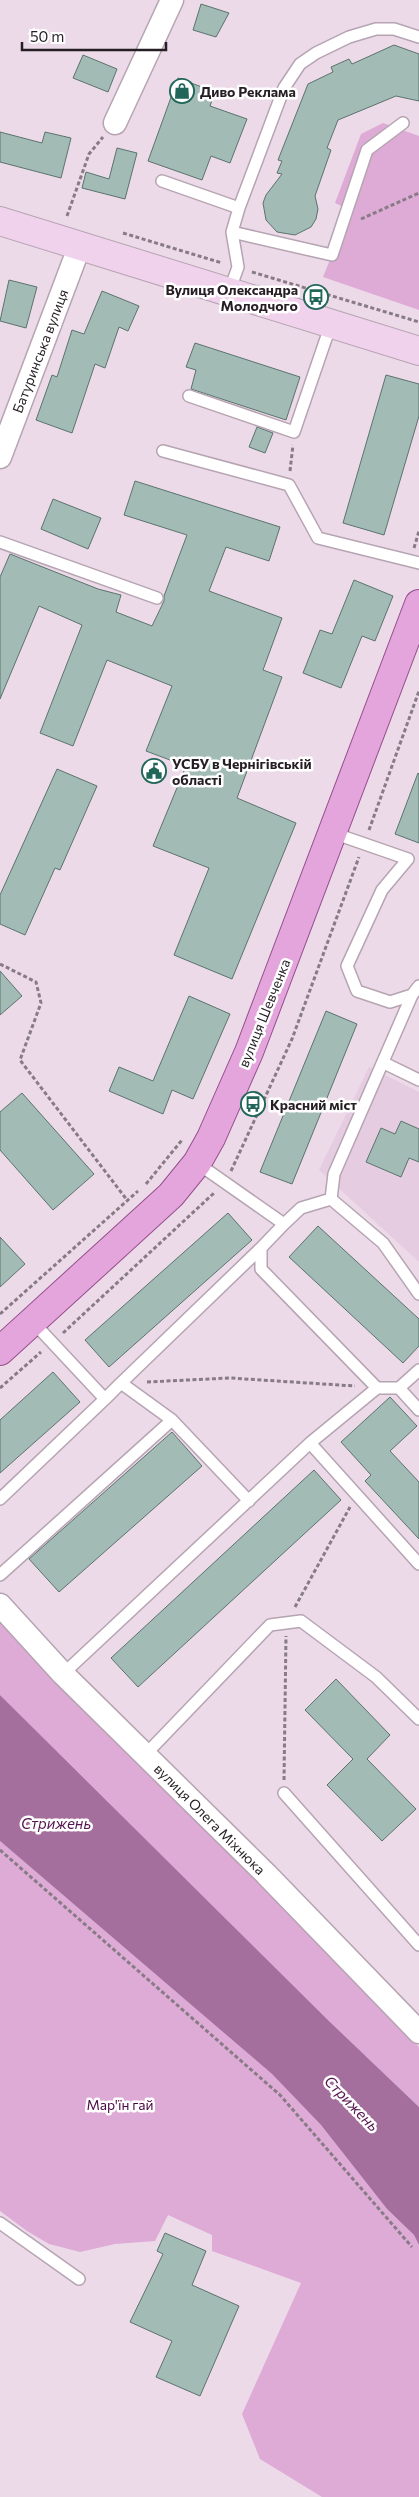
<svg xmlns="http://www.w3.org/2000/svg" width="419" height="2497" font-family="Commissioner,sans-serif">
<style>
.built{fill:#e5cce1}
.green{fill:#deaad6}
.water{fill:#a46f9d}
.building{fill:#a2bbb5;stroke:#5b736d}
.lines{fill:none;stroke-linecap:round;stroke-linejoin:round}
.lane-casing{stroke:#b6a4b2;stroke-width:14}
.street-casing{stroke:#b6a4b2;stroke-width:25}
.secondary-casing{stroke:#b6a4b2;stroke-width:30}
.primary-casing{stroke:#954f8c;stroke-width:30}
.path{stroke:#877b85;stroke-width:3;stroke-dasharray:4 2.5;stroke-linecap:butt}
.lane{stroke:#fff;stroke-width:11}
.street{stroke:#fff;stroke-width:22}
.secondary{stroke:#f1d2ed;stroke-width:28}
.primary{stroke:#e3a5dc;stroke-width:28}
.labels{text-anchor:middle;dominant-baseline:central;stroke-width:5;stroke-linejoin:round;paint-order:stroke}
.poi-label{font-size:14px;font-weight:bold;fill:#251f24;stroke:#fff;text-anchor:start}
.street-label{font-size:14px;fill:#251f24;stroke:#fff}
.park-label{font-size:14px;fill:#4b0746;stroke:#fff}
.water-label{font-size:15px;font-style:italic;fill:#561450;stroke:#fff}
</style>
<rect width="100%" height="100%" fill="#eddae9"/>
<!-- built -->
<path class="built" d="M369 1067 419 1092V1262L319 1170Z"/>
<!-- green -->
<path class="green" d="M383 123 419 136V310L323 277 350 210 335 203 361 134Z
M0 1620 66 1692 302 1926 419 2047V2107L330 2022 0 1695Z
M0 1841 272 2074 321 2125 387 2209 414 2235 419 2245V2497H322L260 2459 242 2414 301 2283 212 2251V2235L168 2215 155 2241 115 2244 80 2252 49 2244 27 2231 0 2211Z"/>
<!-- water -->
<path class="water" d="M0 1695 330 2022 419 2107V2245L414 2235 387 2209 321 2125 272 2074 0 1841Z"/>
<!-- building -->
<path class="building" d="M201 4 229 13 216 37 193 30Z
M394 45 419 54V101L396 96 338 120 327 148 331 150 315 196 318 209 316 219 311 227 295 235 277 232 266 220 263 203 266 195 282 174 277 173 282 161 278 160 308 84 333 72 331 67 349 59 352 64Z
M83 55 117 69 108 92 73 78Z
M178 78 215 92 210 106 247 119 230 163 211 156 202 180 148 161Z
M0 132 42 143 45 132 71 138 61 178 0 162Z
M117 148 137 153 125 199 82 188 86 172 109 179Z
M9 280 37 287 26 328 0 321Z
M102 291 139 306 128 331 119 327 105 368 95 364 72 433 36 420 52 375 57 377 72 330 84 334Z
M195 343 300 377 286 420 191 389 196 370 186 367Z
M386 375 419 384V416L384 535 343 523Z
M257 427 273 433 265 453 249 447Z
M135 481 280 527 269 561 226 547 209 591 282 618 263 670 282 677 237 798 296 823 232 979 174 955 209 868 153 846 186 766 146 751 172 686 107 660 73 746 40 733 82 625 39 606 0 699V577L10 554 98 589 121 595 116 612 152 626 164 601V596L187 535 124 515Z
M53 499 101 518 88 549 41 529Z
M354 580 393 596 375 641 362 636 341 688 303 673 320 630 332 634Z
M57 769 97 786 60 870 55 868 25 935 0 924V895Z
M418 773 419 774V843L395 834Z
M0 971 22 996 0 1015Z
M189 996 230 1014 193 1099 172 1090 163 1114 109 1091 119 1067 153 1081Z
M326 1011 357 1024 292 1184 260 1172Z
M22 1093 94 1174 53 1210 0 1150V1112Z
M401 1121 419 1129V1162L409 1158 401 1177 366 1162 381 1128 395 1134Z
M228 1213 252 1240 109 1367 85 1340Z
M318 1226 419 1319V1346L403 1363 289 1257Z
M0 1237 25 1264 0 1287Z
M53 1372 80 1402 0 1473V1420Z
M390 1397 417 1426 390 1451 419 1482V1539L365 1481 371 1475 341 1442Z
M172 1432 202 1466 59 1592 29 1559Z
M314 1470 341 1500 138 1687 111 1658Z
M336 1679 390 1735 367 1759 416 1809 382 1841 327 1785 353 1759 305 1710Z
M165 2233 206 2251 192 2285 239 2306 200 2396 156 2377 172 2341 130 2322 163 2254 157 2251Z"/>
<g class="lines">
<defs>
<path id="lane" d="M162 181 239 208
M232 232 332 255 367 150 403 123
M229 292 238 267 232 232 239 208 284 88 300 64 316 53 349 37 376 29H394L419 37
M189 396 294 432 331 324
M163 451 289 485 318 538 419 563
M0 542 157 598
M333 833 408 859 382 890 347 966 357 991 390 1002 412 995
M384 1063 419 1080
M197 1163 284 1224 261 1248V1269L377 1388H399L419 1410
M331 1199 383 1243 419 1294
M284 1224 301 1208 331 1199 334 1174 412 995 419 986
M121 1383 261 1248
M377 1388 310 1443 419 1564
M399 1388 419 1370
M172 1420 249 1501
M0 1499 105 1399 33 1322
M0 1575 172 1420 121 1383 105 1399
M63 1674 310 1443
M145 1755 270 1625 301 1621 376 1677 419 1719
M284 1793 419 1945
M0 2223 79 2279"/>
<path id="street" d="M115 123 172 0
M0 457 80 245
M0 1605 63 1674 266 1874 419 2032"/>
<path id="secondary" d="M0 221 419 351"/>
<path id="primary" d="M0 1351 171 1195 197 1163 211 1138 249 1052 419 604"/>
</defs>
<!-- lane casing -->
<use href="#lane" class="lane-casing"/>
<!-- street casing -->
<use href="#street" class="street-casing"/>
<!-- secondary casing -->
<use href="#secondary" class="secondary-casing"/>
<!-- primary casing -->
<use href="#primary" class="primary-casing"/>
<!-- path -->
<path class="path" d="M67 216 89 154 103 137
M361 219 419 193
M123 233 222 263
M252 272 419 322
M290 471 293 445
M414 548 419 531
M369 830 419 691
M0 964 36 982 41 1003 20 1060 127 1200
M231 1171 292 1039 359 857
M146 1184 182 1140
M0 1314 138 1191
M63 1333 214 1193
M147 1382 230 1378 355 1386
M0 1388 41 1352
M295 1607 350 1507
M284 1780 286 1636
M0 1850 280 2095 412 2247"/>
<!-- lane -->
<use href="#lane" class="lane"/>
<!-- street -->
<use href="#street" class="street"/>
<!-- secondary -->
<use href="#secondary" class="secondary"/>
<!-- primary -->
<use href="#primary" class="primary"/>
</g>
<!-- icons -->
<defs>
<symbol id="shop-ring" viewBox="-11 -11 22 22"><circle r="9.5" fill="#fff" stroke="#216659" stroke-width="1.5"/><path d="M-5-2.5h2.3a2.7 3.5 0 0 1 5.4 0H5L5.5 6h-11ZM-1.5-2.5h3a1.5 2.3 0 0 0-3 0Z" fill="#216659"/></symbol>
<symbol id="bus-ring" viewBox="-11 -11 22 22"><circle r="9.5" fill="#fff" stroke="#216659" stroke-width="1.5"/><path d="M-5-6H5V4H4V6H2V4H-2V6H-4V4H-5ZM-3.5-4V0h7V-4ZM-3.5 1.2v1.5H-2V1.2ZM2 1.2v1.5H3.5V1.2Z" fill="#216659"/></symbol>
<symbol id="civic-ring" viewBox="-11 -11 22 22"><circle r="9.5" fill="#fff" stroke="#216659" stroke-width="1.5"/><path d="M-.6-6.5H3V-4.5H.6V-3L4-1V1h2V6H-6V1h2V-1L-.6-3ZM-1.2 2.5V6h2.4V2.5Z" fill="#216659"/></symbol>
</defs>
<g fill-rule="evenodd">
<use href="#shop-ring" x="168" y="77" width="28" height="28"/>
<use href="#bus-ring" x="302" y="283" width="28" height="28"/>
<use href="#civic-ring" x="140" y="757" width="28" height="28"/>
<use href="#bus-ring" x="239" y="1090" width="28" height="28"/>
</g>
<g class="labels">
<!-- poi labels -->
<g class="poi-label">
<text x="200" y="91">Диво Реклама</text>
<text x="298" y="289" text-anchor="end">Вулиця Олександра<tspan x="298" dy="16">Молодчого</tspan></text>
<text x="172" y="763">УСБУ в Чернігівській<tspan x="172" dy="16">області</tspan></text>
<text x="270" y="1104">Красний міст</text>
</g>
<!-- street labels -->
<g class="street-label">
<text transform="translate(40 351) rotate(-69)">Батуринська вулиця</text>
<text transform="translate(264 1013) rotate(-68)">вулиця Шевченка</text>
<text transform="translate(210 1819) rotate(45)">вулиця Олега Міхнюка</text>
</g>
<!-- park labels -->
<g class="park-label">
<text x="120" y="2104">Мар'їн гай</text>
</g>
<!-- water labels -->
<g class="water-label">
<text x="56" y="1823">Стрижень</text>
<text transform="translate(352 2103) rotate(46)">Стрижень</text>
</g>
</g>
<!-- scale -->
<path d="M22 42v8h144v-8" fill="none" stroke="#251f24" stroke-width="2.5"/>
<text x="30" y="42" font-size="15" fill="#251f24" stroke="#ffffff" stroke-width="4" paint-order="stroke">50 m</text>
</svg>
